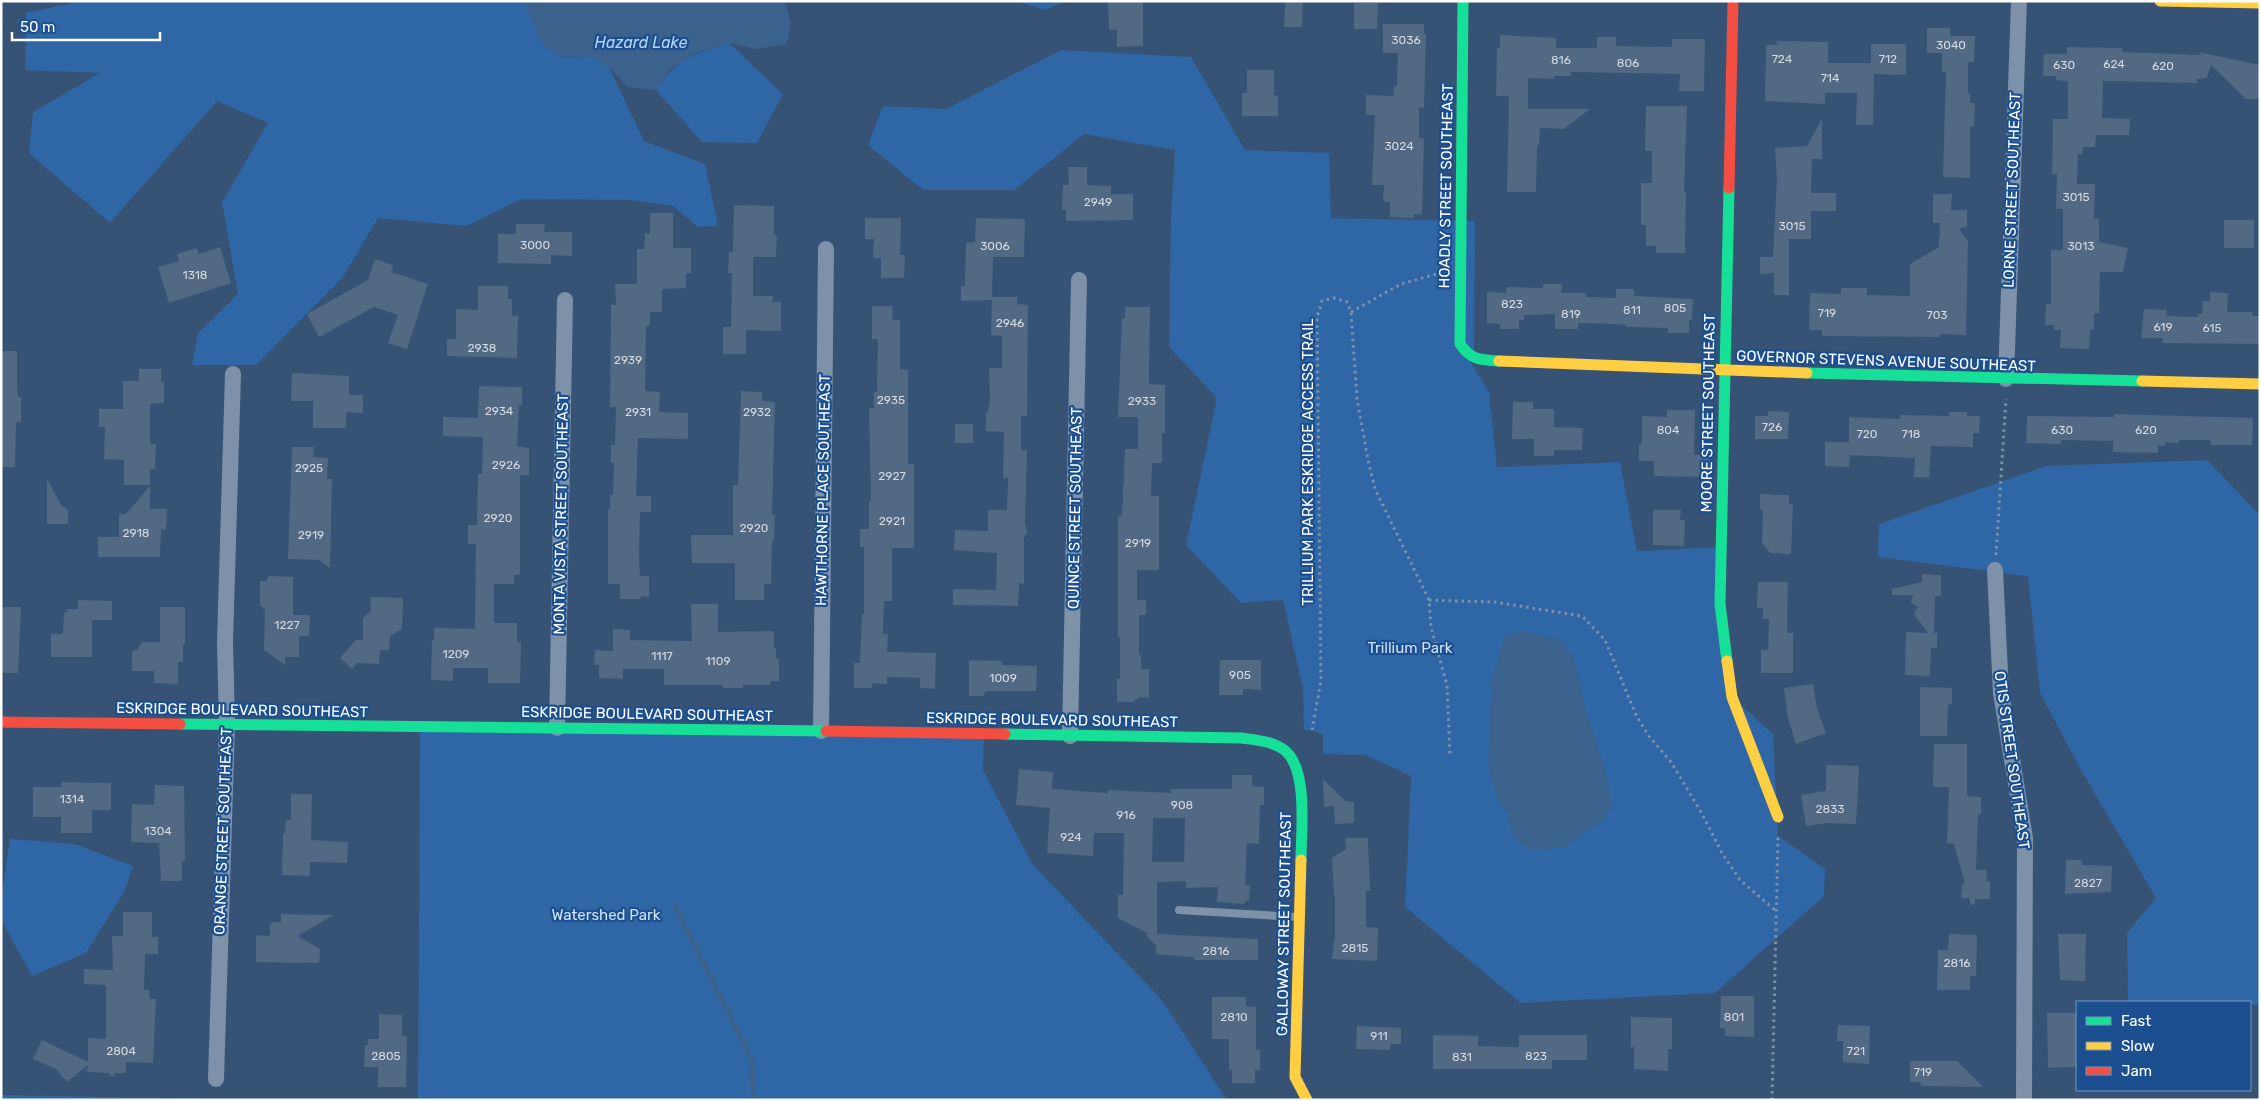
<svg xmlns="http://www.w3.org/2000/svg" width="2261" height="1101" font-family="Rubik,sans-serif">
<style>
.green{fill:#2f66a5}
.water{fill:#3b618d}
.lines{fill:none;stroke-linecap:round;stroke-linejoin:round}
.stream{stroke:#3b618d;stroke-width:5.5}
.building{fill:#526984;fill-rule:evenodd}
.path{stroke:#7d92a8;stroke-width:3;stroke-dasharray:2.5 4;stroke-linecap:butt}
.lane{stroke:#7d92a8;stroke-width:8}
.street{stroke:#7d92a8;stroke-width:16}
.fast{stroke:#16e098;stroke-width:11}
.slow{stroke:#ffcf43;stroke-width:11}
.jam{stroke:#f24e42;stroke-width:11}
.labels{text-anchor:middle;dominant-baseline:central;stroke-width:4.5;stroke-linejoin:round;paint-order:stroke}
.number-label{font-size:12px;fill:#d4dae0}
.street-label{font-size:15px;fill:#fff;stroke:#1b4f8f}
.park-label{font-size:15px;fill:#cfe3fa;stroke:#1b4f8f}
.water-label{font-size:16px;font-style:italic;fill:#b5d3f5;stroke:#1b4f8f}
</style>
<rect width="100%" height="100%" fill="#365274"/>
<!-- green -->
<path class="green" d="M82 1H524L541 42 561 58 590 56 609 67 644 141 705 164 718 226 698 227 673 206 631 200 521 199 467 226 378 218 343 277 256 365H192L198 333 238 294 222 202 268 123 217 101 110 223 29 153 33 112 100 73 25 70 26 13Z
M1015 1H1065L1045 10Z
M729 43 783 94 757 143 702 142 656 90C678 58 692 54 729 43Z
M1061 50 1191 57 1245 150 1329 153 1331 218 1475 221 1474 352 1465 353 1489 392 1497 467 1620 462 1637 551 1721 547 1732 697 1773 734 1778 836 1825 869 1824 896 1715 993 1521 1003 1405 907 1411 776 1365 755 1323 754V735L1312 730H1304L1303 689 1283 600 1241 603 1186 545 1217 398 1169 347 1171 215 1175 150 1084 134 1014 190H923L868 145 883 106 946 109Z
M2207 460 2260 515V1005H2250V1002H2128L2127 933 2156 898 2081 770 2040 693 2028 576 1878 557 1879 524 2046 466Z
M420 727 984 735 983 770 1032 864 1161 999 1227 1100H418Z
M10 839 75 844 133 866 125 890 86 953 32 976 1 920V901Z
M1 1095 271 1100H1Z"/>
<!-- water -->
<path class="water" d="M524 1H785L791 23 787 44 756 49 729 43 698 52 671 69 656 90 628 87 609 67 590 56 561 58 541 42Z
M1523 631 1558 639 1574 658 1586 710 1606 773 1612 808 1602 821 1564 847 1534 850 1525 847 1513 836 1508 814 1497 797 1488 767 1492 679 1505 635Z"/>
<g class="lines">
<!-- stream -->
<path class="stream" d="M675 906 752 1060 754 1100"/>
</g>
<!-- building -->
<path class="building" d="M1108 1H1143V46L1117 47V30H1109Z
M1285 1H1303L1302 27H1284Z
M1354 3H1378L1377 29H1354Z
M1383 24H1424V34H1426L1424 108 1419 107V138H1424L1422 215 1414 214V218L1390 217V202L1383 201 1384 185H1372L1375 115H1366V95L1393 96 1394 86H1397L1398 53H1383Z
M1927 28H1950V36H1975L1974 62H1968V93H1970V103H1975L1974 127 1970 126V178L1943 177 1946 72H1942V53H1927Z
M1500 35 1556 38V48H1597V37H1616V46L1672 47V39H1705L1704 91H1679L1680 74 1571 72V76H1554V79L1528 78V109H1590L1564 129 1540 128 1539 145H1537L1536 192H1507L1509 96H1496L1497 48H1500Z
M1777 41 1828 42V63H1871V44H1906V75L1874 74 1873 125H1856L1857 93H1825V104L1765 101 1766 45H1777Z
M2067 47 2122 48V52L2202 55 2198 52 2260 65V99H2246L2211 65 2207 78 2197 79V83L2103 81 2102 118 2130 119 2129 135H2096L2095 147H2083V154H2078L2077 184H2095L2094 219H2099V242L2128 248 2123 272H2100L2099 313H2094V330H2090L2089 349 2060 348 2061 330H2054V325H2045L2046 304H2051V250H2063V209H2056L2057 174H2052L2053 119H2068V83L2066 81 2056 80V76H2043L2044 54H2067Z
M1247 70H1274V95L1278 96V116H1242V93H1247Z
M1646 106H1687L1684 192H1686L1685 253H1656V246H1646V225H1641V183H1652V151H1645Z
M1822 119V159H1812L1811 193H1836V211H1811V239H1789V295H1774V273L1760 274V257H1773L1777 179 1775 148 1807 146Z
M1068 167H1087V185L1111 186V194H1133V220L1066 221V210H1062L1063 185H1069Z
M1933 194H1952L1951 210H1967V226L1959 229 1968 241 1966 335 1940 334 1939 337 1822 336V330H1809L1810 293 1841 294V288H1867V295L1910 296V264L1939 247 1940 223H1933Z
M734 205 774 206V235H777L776 257H753V296H773L772 302H781V331L746 330V354H723V327H731L732 273H728L729 252H733Z
M650 213H673V248H691V273H686V288L662 289V312H650V325L646 326 645 391 660 392 659 412 688 413V439L638 438 636 496H651V512H640L639 557 640 576H649V597L641 596V599H620V584H608V509H610V495H613L614 463H611V445H615L616 407H610L611 305H616L615 284H637V249H644L645 233 650 234Z
M865 218H901L900 255H905L904 278H881V258H873L874 239H865Z
M976 218 1025 219 1024 257H993L992 297H1017V304L1028 305 1027 416H1021V450H1027L1025 523 1027 532 1024 538V584L1019 583 1018 606 953 605V589L996 590 997 553 954 550 955 530 988 531V510H1007L1008 478H1003L1004 432 986 431V413H988L990 400 989 368H1002V336L991 335 992 300 961 301V286H965L966 243 975 242Z
M2224 220H2254V248H2224Z
M516 224H545L544 232H572V256L551 255V264L498 263V234H516Z
M220 247 231 283 169 303 158 267 179 261 177 254 197 248 199 254Z
M375 259 393 265 391 272 428 284 407 349 388 343 398 315 374 307 319 337 307 314 368 280Z
M1543 284H1562L1561 293H1586V297L1616 298V289H1634V296L1693 299 1692 320H1689V333H1668V328L1626 327V325L1616 324 1578 323V329H1555V314L1524 315V320H1519V329H1500V324L1487 323V292L1506 293V287L1543 288Z
M478 286H508V299H512V316H518L517 358 447 356V339H456V309L478 310Z
M2210 292 2228 293 2227 312H2253L2252 316H2260V344L2163 343V338H2141L2144 309 2167 310 2166 316 2198 317V314H2202L2203 301H2210Z
M872 306H893L892 320H900V369L908 370V464H914V548H892V601H884L883 634H888L887 652 936 653 935 689 920 688V678L887 677V684L872 683V688H854V663H860L862 614H864V547H860V529H869V501H871L869 408H874V392H877L878 339H872Z
M1125 307H1150L1149 384 1165 385V433H1162V463H1152L1151 496H1159V570H1137V600H1146V615H1139V655H1141V669H1149V698L1140 697 1133 702H1117V679H1120V637H1118V516H1122L1125 449H1138V417H1118L1122 318H1125Z
M1 351H17V387L18 397H21V422H16L15 467H1Z
M139 369H161V382H164V403L150 404V444H156L155 469H150V485H124V460L104 459 105 427H99V409H123V381H139Z
M292 373 349 376V395H363V413L346 412V428H313V401H291Z
M479 386 522 387V405H519L517 446 529 448V475H520V575H514V584H494V623H517V642H521L520 683H488V668H453V681L431 680 432 640H434V628L475 629 476 544H468V525H477L478 474H482L483 437 443 436V417L478 418Z
M741 391 762 392V401L775 402 772 515H775L774 541H772L771 584H764V600H735V563H692L691 535H733V485H738Z
M1513 402H1533V409H1554V427L1583 428 1582 450H1554V456H1534V439H1512Z
M1667 410H1695L1694 455H1710V477L1654 476V461H1639V444H1642V416L1667 417Z
M1768 411 1789 412 1788 439H1755V416H1768Z
M1949 412H1967V416H1980L1979 433H1973V447L1931 446 1929 478 1914 477 1915 458 1850 455 1849 467 1825 466V442H1849V417L1900 419 1901 415 1949 416Z
M2114 414 2253 418 2252 445H2211V440H2179V443L2165 442V446L2158 445V453L2113 452V441L2061 440V444L2026 443 2027 416 2114 417Z
M955 424H973V443H955Z
M292 447H314L313 457 328 458 327 479H332L330 568 319 560 288 559Z
M47 479 61 505 68 510V524H47Z
M150 486V509H167L166 530 161 529 160 557H98V537H119V514H126Z
M1760 494 1789 495V504H1793L1791 554 1770 553 1762 543 1763 510H1760Z
M1653 510H1681L1680 520H1685L1684 546 1653 545Z
M1922 574 1941 575V596H1935L1934 633H1937V648H1931L1930 676 1905 675 1906 632 1928 633 1914 614 1918 607 1911 603 1913 595H1892V589L1922 582Z
M269 576 293 577V615H310L309 636H299V657H285V665L264 650 265 610 260 605V581H266Z
M1758 582H1788L1787 633H1793V673H1761V650H1768L1769 619H1763V608H1757Z
M370 597 403 598 402 629 390 636 389 650H380L379 664 357 663 352 669 340 658 356 640H363V618L371 611Z
M78 600 112 601V620H92V657H51V634H63L64 612H67V609H78Z
M691 604H718V632L774 631V648H776V659H779V681H770V685H743V688H723V685H664V669H623V679L599 678V665H594L595 650 613 651V629L630 630V640L692 641Z
M1 607H21L18 673H1Z
M160 607H185V644H183V662H178V684L154 683V671H132V652L138 649 142 642H160Z
M969 660 1002 661V665L1037 666 1036 691H985L984 696H969Z
M1220 660H1261V690L1243 689V695H1219Z
M1813 684 1817 709 1826 733 1796 744 1788 718 1784 688Z
M1920 687 1952 688V704L1948 705 1947 736H1920Z
M1934 744H1967V796L1981 797V814H1978L1976 870H1987L1986 881 1990 882V899H1975V904L1971 905 1969 898H1961L1962 886 1965 883 1954 844 1947 843 1949 787H1933Z
M1826 765 1859 766 1856 824 1826 823 1806 826 1801 795 1826 791Z
M1019 769 1053 772 1052 789 1108 793V790L1171 793V789H1232V775H1252V786L1264 787V805H1260L1259 844 1247 843 1245 885H1250L1249 901H1245V904L1217 902 1218 887 1186 888V881L1157 882V934L1258 939V960H1194V957L1156 954V946L1145 934H1149L1118 918V895H1123L1124 833H1094L1093 856 1047 853 1050 808 1016 805ZM1153 818H1185L1184 862H1152Z
M1323 779 1345 801 1354 802V823L1335 824 1334 806 1324 807Z
M61 782 111 783V810H92V833H61V817H33V787H61Z
M155 785 184 786 185 861H182V881H161L159 843 131 842 132 804 154 805Z
M291 794H312L311 840 348 842 347 863 310 862V876L282 875 283 833H285L286 820H291Z
M1345 838H1368L1370 891H1366V927L1378 928 1377 961 1332 959 1335 937V895H1334L1332 858 1346 849Z
M2066 860H2082V865L2112 866 2111 892 2065 894Z
M123 912H152V937H158V954H145L144 990H149L150 999H156L153 1063 126 1062V1073H116L112 1077 109 1073 87 1072 88 1065 67 1082 56 1069 33 1059 42 1040 88 1062V1038L106 1039V985L84 984V969L113 970 112 936H123Z
M281 914 334 915 297 936 320 949 319 963 256 962V935L270 936V924L273 922H281Z
M1949 934 1977 935 1976 976H1970V990H1937L1938 950H1948Z
M2058 934H2086L2085 981 2060 980Z
M1721 996H1754V1037L1725 1036V1028H1720Z
M1212 997H1246V1006L1256 1007V1050H1260V1070H1255V1083H1232V1070H1229V1039H1212Z
M2047 1013H2077L2076 1067 2048 1068Z
M379 1014 402 1015V1036H407L406 1087H378V1067H364L365 1045H368V1039H379Z
M1631 1017 1672 1018V1049H1668V1071L1634 1069V1047H1631Z
M1838 1025 1870 1026 1869 1064 1843 1062V1041H1837Z
M1357 1026 1401 1028V1044H1390V1050L1356 1049Z
M1433 1035 1478 1036V1046L1519 1047V1035H1587V1060H1552V1069H1433Z
M1910 1061H1957L1983 1087 1921 1086V1082H1910Z"/>
<g class="lines">
<!-- path -->
<path class="path" d="M1351 312 1401 284 1440 273
M1996 555 2006 399
M1429 600 1494 602 1582 616 1605 640 1636 715 1648 735 1671 762 1700 810 1722 853 1740 880 1776 911
M1312 730 1321 681 1317 317 1322 301 1334 298 1347 302 1351 312 1357 399 1368 460 1375 489 1429 600 1431 627 1447 685 1450 757
M1772 1100 1778 837"/>
<!-- lane -->
<path class="lane" d="M1179 910 1297 917"/>
<!-- street -->
<path class="street" d="M2006 379 2019 1
M1995 570 2001 693 2025 838 2024 1100
M557 728 565 300
M821 731 826 249
M1070 736 1079 280
M216 1079 227 725 225 642 233 374"/>
<!-- fast -->
<path class="fast" d="M1463 1 1460 344C1471 360 1480 360 1499 361
M1807 373 2142 381
M1727 661 1720 604 1729 188
M180 724 826 731
M1005 734 1242 738C1255 740 1271 741 1283 749 1309 767 1301 832 1301 860"/>
<!-- slow -->
<path class="slow" d="M2160 1 2260 3
M1499 361 1807 373
M2142 381 2260 384
M1727 661 1732 697 1778 817
M1301 860 1295 1077 1307 1100"/>
<!-- jam -->
<path class="jam" d="M1729 188 1733 1
M1 722 180 724
M826 731 1005 734"/>
</g>
<g class="labels">
<!-- number labels -->
<g class="number-label">
<text x="1406" y="40">3036</text>
<text x="1951" y="45">3040</text>
<text x="1782" y="59">724</text>
<text x="1888" y="59">712</text>
<text x="1561" y="60">816</text>
<text x="1628" y="63">806</text>
<text x="2114" y="64">624</text>
<text x="2064" y="65">630</text>
<text x="2163" y="66">620</text>
<text x="1830" y="78">714</text>
<text x="1399" y="146">3024</text>
<text x="2076" y="197">3015</text>
<text x="1098" y="202">2949</text>
<text x="1792" y="226">3015</text>
<text x="535" y="245">3000</text>
<text x="995" y="246">3006</text>
<text x="2081" y="246">3013</text>
<text x="195" y="275">1318</text>
<text x="1512" y="304">823</text>
<text x="1675" y="308">805</text>
<text x="1632" y="310">811</text>
<text x="1827" y="313">719</text>
<text x="1571" y="314">819</text>
<text x="1937" y="315">703</text>
<text x="1010" y="323">2946</text>
<text x="2163" y="327">619</text>
<text x="2212" y="328">615</text>
<text x="482" y="348">2938</text>
<text x="628" y="360">2939</text>
<text x="891" y="400">2935</text>
<text x="1142" y="401">2933</text>
<text x="499" y="411">2934</text>
<text x="638" y="412">2931</text>
<text x="757" y="412">2932</text>
<text x="1772" y="427">726</text>
<text x="1668" y="430">804</text>
<text x="2062" y="430">630</text>
<text x="2146" y="430">620</text>
<text x="1867" y="434">720</text>
<text x="1911" y="434">718</text>
<text x="506" y="465">2926</text>
<text x="309" y="468">2925</text>
<text x="892" y="476">2927</text>
<text x="498" y="518">2920</text>
<text x="892" y="521">2921</text>
<text x="754" y="528">2920</text>
<text x="136" y="533">2918</text>
<text x="311" y="535">2919</text>
<text x="1138" y="543">2919</text>
<text x="287" y="625">1227</text>
<text x="456" y="654">1209</text>
<text x="662" y="656">1117</text>
<text x="718" y="661">1109</text>
<text x="1240" y="675">905</text>
<text x="1003" y="678">1009</text>
<text x="72" y="799">1314</text>
<text x="1182" y="805">908</text>
<text x="1830" y="809">2833</text>
<text x="1126" y="815">916</text>
<text x="158" y="831">1304</text>
<text x="1071" y="837">924</text>
<text x="2088" y="883">2827</text>
<text x="1355" y="948">2815</text>
<text x="1216" y="951">2816</text>
<text x="1957" y="963">2816</text>
<text x="1234" y="1017">2810</text>
<text x="1734" y="1017">801</text>
<text x="1379" y="1036">911</text>
<text x="121" y="1051">2804</text>
<text x="1856" y="1051">721</text>
<text x="386" y="1056">2805</text>
<text x="1536" y="1056">823</text>
<text x="1462" y="1057">831</text>
<text x="1923" y="1072">719</text>
</g>
<!-- street labels -->
<g class="street-label">
<text transform="translate(1446 186) rotate(-89)">HOADLY STREET SOUTHEAST</text>
<text transform="translate(2012 190) rotate(-88)">LORNE STREET SOUTHEAST</text>
<text transform="translate(1886 361) rotate(2)">GOVERNOR STEVENS AVENUE SOUTHEAST</text>
<text transform="translate(1708 413) rotate(-89)">MOORE STREET SOUTHEAST</text>
<text transform="translate(1308 462) rotate(-90)">TRILLIUM PARK ESKRIDGE ACCESS TRAIL</text>
<text transform="translate(823 490) rotate(-89)">HAWTHORNE PLACE SOUTHEAST</text>
<text transform="translate(1075 508) rotate(-89)">QUINCE STREET SOUTHEAST</text>
<text transform="translate(561 514) rotate(-89)">MONTA VISTA STREET SOUTHEAST</text>
<text transform="translate(242 710) rotate(1)">ESKRIDGE BOULEVARD SOUTHEAST</text>
<text transform="translate(647 714) rotate(1)">ESKRIDGE BOULEVARD SOUTHEAST</text>
<text transform="translate(1052 720) rotate(1)">ESKRIDGE BOULEVARD SOUTHEAST</text>
<text transform="translate(2012 760) rotate(82)">OTIS STREET SOUTHEAST</text>
<text transform="translate(223 831) rotate(-88)">ORANGE STREET SOUTHEAST</text>
<text transform="translate(1284 924) rotate(-89)">GALLOWAY STREET SOUTHEAST</text>
</g>
<!-- park labels -->
<g class="park-label">
<text x="1410" y="648">Trillium Park</text>
<text x="606" y="915">Watershed Park</text>
</g>
<!-- water labels -->
<g class="water-label">
<text x="641" y="42">Hazard Lake</text>
</g>
</g>
<!-- border -->
<rect width="2261" height="1101" fill="none" stroke="#ffffff" stroke-width="5"/>
<!-- legend -->
<rect x="2076" y="1001" width="175" height="90" fill="#1b4f8f" stroke="#7695bc"/>
<rect x="2086" y="1017" width="25" height="8" fill="#16e098" stroke="#7695bc"/>
<text x="2121" y="1026" font-size="15" fill="#ffffff">Fast</text>
<rect x="2086" y="1042" width="25" height="8" fill="#ffcf43" stroke="#7695bc"/>
<text x="2121" y="1051" font-size="15" fill="#ffffff">Slow</text>
<rect x="2086" y="1067" width="25" height="8" fill="#f24e42" stroke="#7695bc"/>
<text x="2121" y="1076" font-size="15" fill="#ffffff">Jam</text>
<!-- scale -->
<path d="M12 32v8h148v-8" fill="none" stroke="#ffffff" stroke-width="2.5"/>
<text x="20" y="32" font-size="15" fill="#ffffff" stroke="#1b4f8f" stroke-width="4" paint-order="stroke">50 m</text>
</svg>
